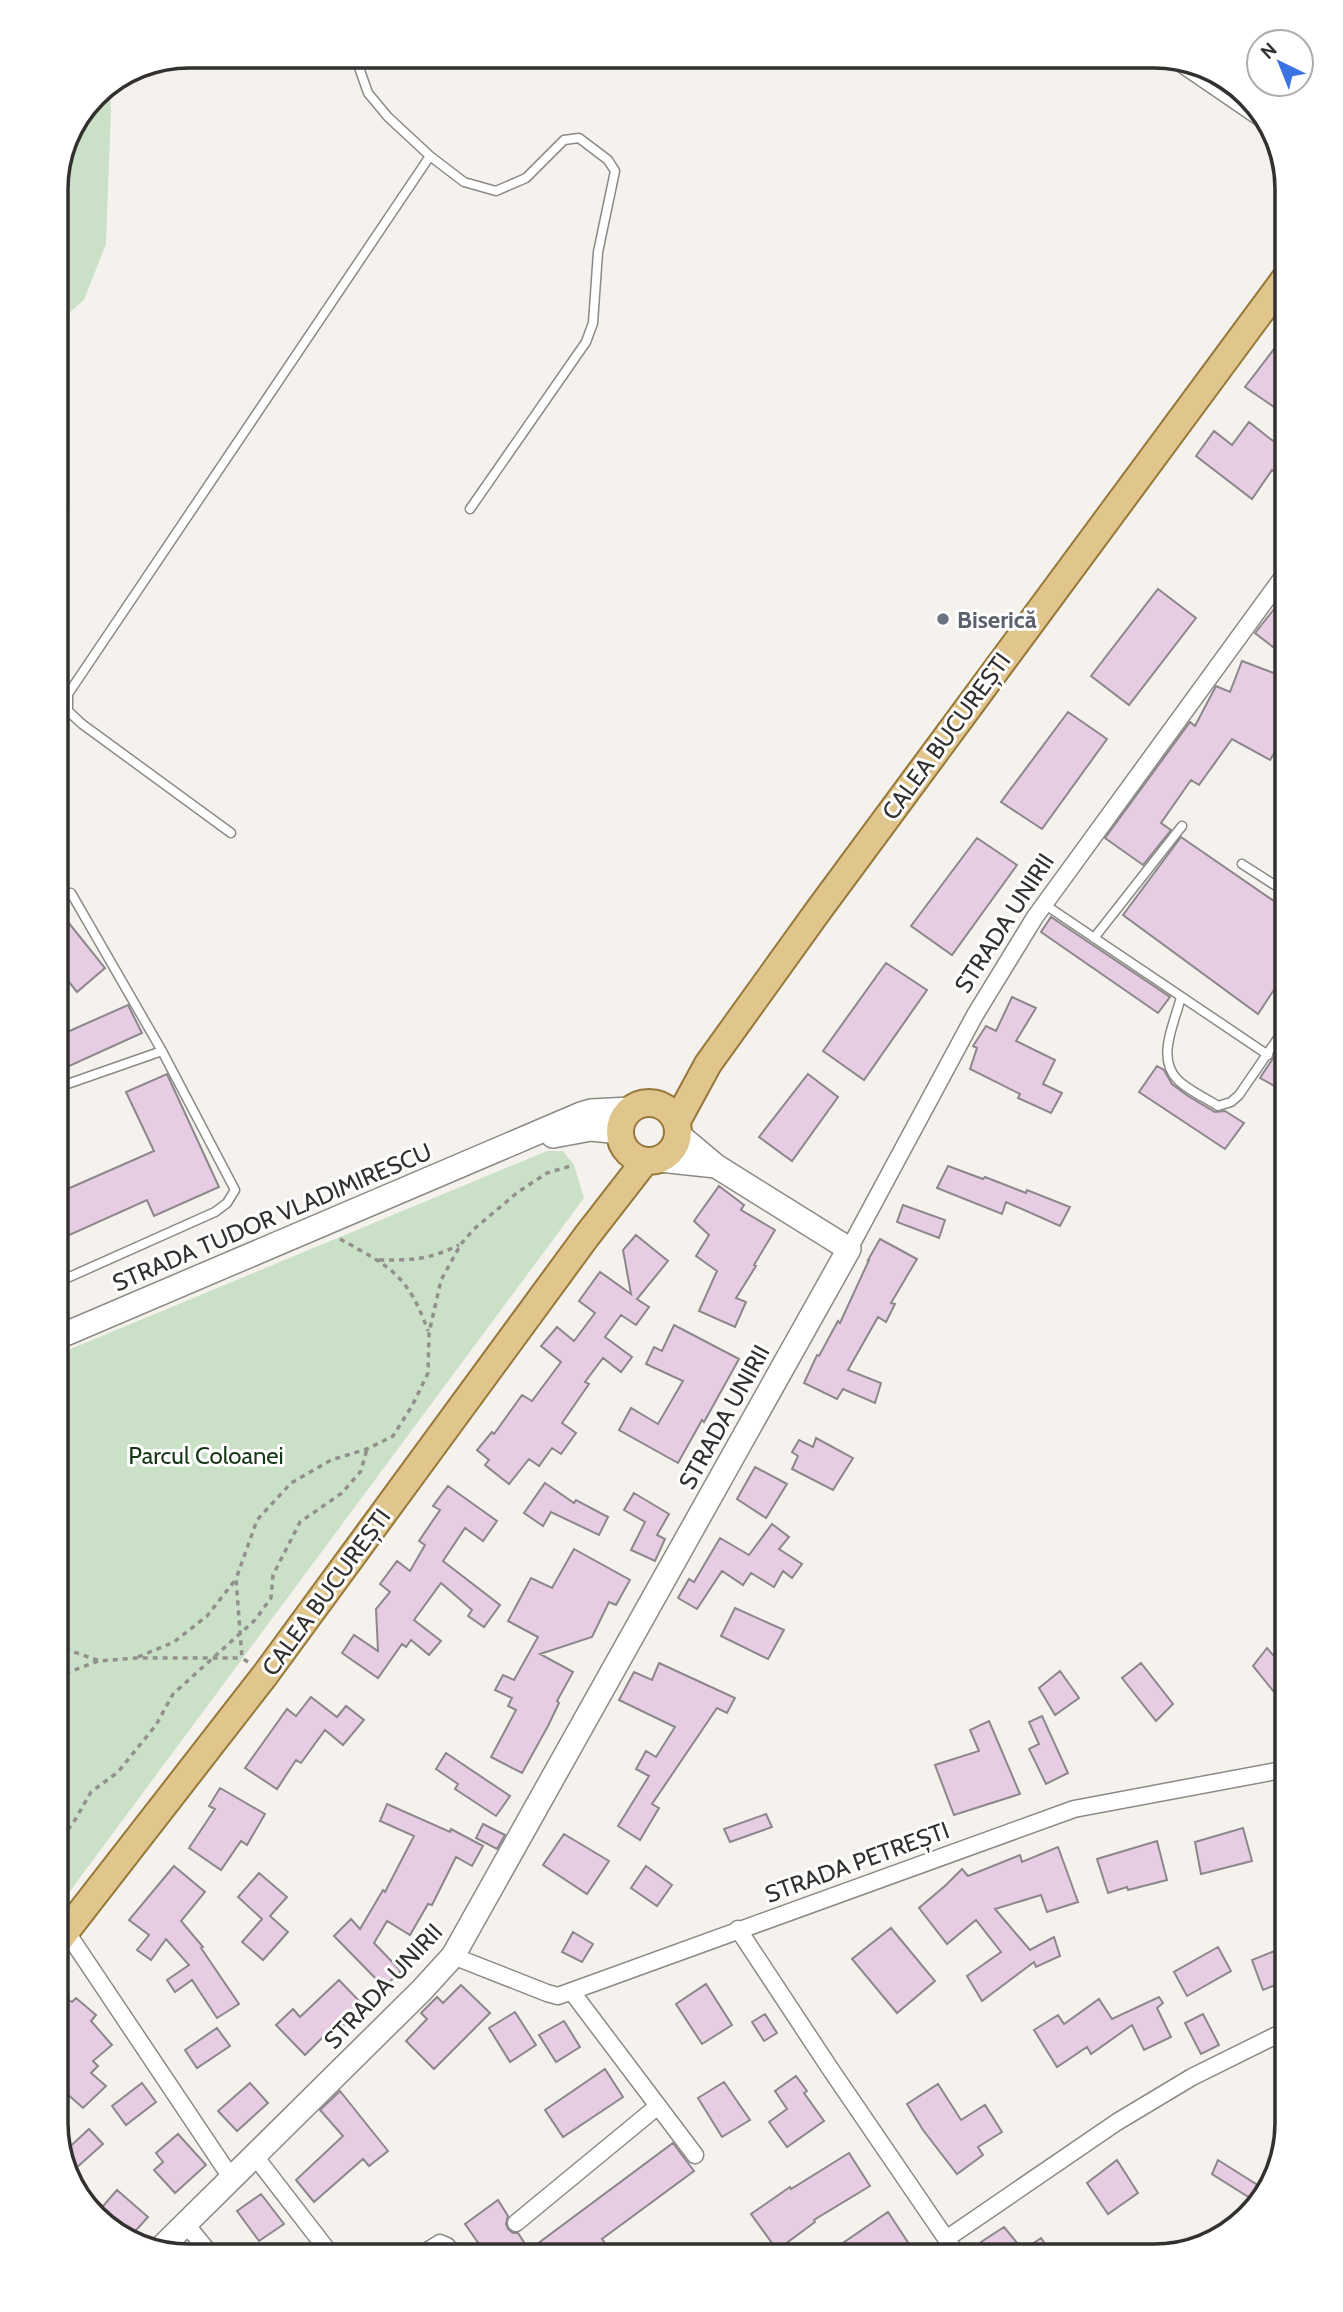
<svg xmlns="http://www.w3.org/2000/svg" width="1343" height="2312" font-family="Cabin,sans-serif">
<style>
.green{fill:#cae0c7}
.building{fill:#e7cde3;stroke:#8c878b;stroke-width:2}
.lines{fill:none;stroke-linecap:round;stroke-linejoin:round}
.lane-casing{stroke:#8c8a85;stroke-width:11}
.street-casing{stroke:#8c8a85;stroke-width:19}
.secondary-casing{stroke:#8c8a85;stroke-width:26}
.primary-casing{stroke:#96783a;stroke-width:30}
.path{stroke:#92908d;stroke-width:3.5;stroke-dasharray:5 5;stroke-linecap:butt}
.lane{stroke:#fff;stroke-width:8}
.street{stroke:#fff;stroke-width:16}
.secondary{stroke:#fff;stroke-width:23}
.primary{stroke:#e0c58c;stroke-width:26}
.worship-dot{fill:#6b7280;stroke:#fff;stroke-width:2.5}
.labels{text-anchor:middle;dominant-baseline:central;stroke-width:6;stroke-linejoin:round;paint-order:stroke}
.worship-label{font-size:24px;font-weight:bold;fill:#5b616d;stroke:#fff;text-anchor:start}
.street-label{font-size:24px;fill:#32312f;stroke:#fff}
.park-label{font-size:24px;fill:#173814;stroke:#fff}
.rim{fill:none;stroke:#32312f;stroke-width:3.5}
</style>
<rect width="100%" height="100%" fill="#f5f2ed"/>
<!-- green -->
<path class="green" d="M109 86 111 110 106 244 84 300 56 324V181L95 95Z
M547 1151H563L574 1165 584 1198 56 1910V1355Z"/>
<!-- building -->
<path class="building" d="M1287 332V416L1245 387Z
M1249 422 1287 452V464L1278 475 1272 470 1252 499 1196 456 1214 431 1232 445Z
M1158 589 1196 618 1129 705 1091 676Z
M1287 593V630L1273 647 1255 633Z
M1242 661 1287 678V758L1275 752 1270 760 1232 739 1199 785 1191 780 1161 823 1171 830 1143 865 1105 838 1190 722 1195 726 1216 686 1230 692Z
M1068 712 1107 739 1042 829 1001 802Z
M1181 837 1287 910V970L1258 1014 1123 915Z
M977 838 1017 865 952 955 911 926Z
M56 907 105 968 77 992 56 966Z
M1051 917 1170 997 1158 1013 1041 932Z
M886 963 927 990 864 1080 823 1051Z
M1012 997 1036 1008 1016 1041 1055 1060 1043 1084 1062 1093 1051 1113 1018 1098 1020 1094 970 1069 977 1048 973 1046 986 1026 996 1031Z
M128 1005 142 1033 56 1072V1037Z
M1287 1037V1093L1260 1078Z
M1157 1066 1164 1070 1172 1084 1188 1096 1215 1112 1225 1111 1244 1123 1225 1149 1139 1092Z
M167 1074 219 1187 154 1216 147 1200 56 1241V1194L154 1151 126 1092Z
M808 1074 838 1097 792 1161 759 1137Z
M948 1166 983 1179 985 1177 1026 1193 1027 1190 1070 1207 1060 1226 1006 1202 1002 1214 937 1188Z
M719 1186 744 1205 741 1210 775 1230 754 1265 756 1266 736 1298 746 1302 735 1327 699 1311 717 1271 696 1256 709 1235 694 1221Z
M903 1205 945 1220 939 1238 897 1222Z
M636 1235 668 1261 637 1299 649 1307 636 1325 621 1315 605 1337 632 1357 621 1372 603 1358 585 1382 589 1384 562 1423 576 1433 561 1454 552 1448 539 1466 529 1459 509 1484 485 1465 489 1460 477 1450 492 1432 494 1434 522 1395 532 1401 561 1362 541 1346 557 1327 574 1341 595 1313 579 1301 600 1272 631 1294 623 1250Z
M880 1239 917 1259 891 1303 895 1304 886 1322 878 1317 848 1370 881 1383 875 1403 843 1389 837 1399 804 1383 817 1355 819 1356 838 1321 840 1323 869 1260H868Z
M674 1325 739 1359 704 1422 702 1420 678 1463 619 1430 631 1408 658 1424 683 1381 646 1364 654 1347 662 1351Z
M816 1438 853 1458 833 1490 792 1469 798 1456 792 1452 799 1440 813 1447Z
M755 1467 787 1484 766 1518 737 1499Z
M545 1483 574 1503 576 1500 608 1517 599 1535 551 1512 543 1526 524 1513Z
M448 1486 497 1521 483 1541 465 1528 443 1561 500 1605 484 1627 468 1616 472 1610 441 1583 414 1620 441 1641 429 1655 411 1640 406 1647 402 1644 378 1678 342 1653 354 1635 378 1651 376 1609 390 1592 380 1584 397 1561 410 1571 425 1545 419 1541 440 1510 433 1506Z
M634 1493 669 1514 657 1535 665 1539 655 1561 631 1550 645 1522 624 1510Z
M772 1524 789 1537 779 1549 802 1564 792 1578 783 1571 774 1587 751 1573 743 1585 722 1571 697 1609 678 1598 689 1579 694 1582 720 1538 749 1555Z
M574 1549 630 1580 616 1605 609 1602 592 1637 540 1654 573 1672 557 1701 559 1703 548 1726 522 1773 491 1757 516 1710 508 1706 512 1698 495 1690 503 1675 514 1680 538 1637 508 1621 531 1578 552 1588Z
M735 1608 784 1630 768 1659 721 1636Z
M1267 1648 1287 1671V1708L1253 1666Z
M659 1663 735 1698 727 1713 717 1708 652 1804 659 1808 640 1840 618 1826 649 1776 636 1769 646 1751 656 1757 675 1727 619 1700 634 1672 652 1680Z
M1141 1663 1173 1704 1156 1721 1122 1678Z
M1060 1671 1079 1698 1055 1715 1039 1688Z
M311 1697 337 1717 346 1706 364 1720 343 1745 325 1730 301 1763 296 1760 277 1789 245 1768 287 1709 296 1716Z
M1042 1716 1068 1773 1046 1784 1029 1749 1039 1744 1029 1722Z
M989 1721 1020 1794 954 1815 935 1765 979 1751 970 1730Z
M446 1753 510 1796 496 1816 455 1789 458 1784 436 1769Z
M220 1788 265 1814 247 1845 241 1841 221 1870 189 1848 215 1809 209 1806Z
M387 1804 450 1832 451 1829 483 1846 472 1866 456 1857 432 1905 428 1904 410 1935 387 1921 374 1943 401 1971 384 1987 334 1936 351 1919 360 1929 383 1890 385 1892 414 1836 380 1821Z
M766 1814 772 1827 730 1842 724 1829Z
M483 1824 505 1835 497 1849 476 1838Z
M1243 1828 1252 1861 1201 1874 1195 1842Z
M564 1834 609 1861 587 1894 543 1865Z
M1157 1841 1167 1880 1128 1890 1127 1887 1108 1893 1097 1859Z
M1058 1847 1078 1902 1047 1912 1041 1895 995 1909 1030 1950 1054 1937 1060 1956 1036 1967 1034 1962 982 2001 967 1976 1001 1952 976 1920 947 1944 919 1908 946 1885 962 1869 968 1876 1020 1855 1022 1862Z
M174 1866 205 1892 181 1921 203 1947 201 1948 239 2004 217 2018 192 1980 175 1992 167 1980 189 1965 166 1939 151 1960 137 1950 149 1935 129 1920Z
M646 1866 672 1885 657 1906 631 1888Z
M259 1873 287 1897 270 1916 288 1932 263 1960 242 1942 262 1919 238 1897Z
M891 1928 935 1981 897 2013 852 1959Z
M573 1932 593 1944 582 1962 562 1952Z
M1287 1946V1980L1263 1990 1252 1960Z
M1218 1947 1231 1971 1187 1996 1174 1972Z
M339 1980 364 2006 344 2025 340 2020 305 2055 276 2025 293 2009 300 2017Z
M706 1984 732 2025 702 2044 676 2004Z
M461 1985 490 2013 434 2069 406 2041 427 2019 421 2013 437 1997 443 2003Z
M1159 1997 1163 2003 1157 2008 1171 2037 1144 2050 1132 2025 1091 2054 1087 2047 1057 2067 1034 2030 1058 2015 1064 2024 1099 1999 1112 2019Z
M76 1998 96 2015 91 2021 112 2045 93 2061 98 2066 91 2073 106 2086 83 2108 56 2084V2015L69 2000 72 2002Z
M515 2012 536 2045 510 2062 489 2028Z
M765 2014 777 2033 764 2041 752 2022Z
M1203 2014 1219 2045 1201 2054 1185 2023Z
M564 2021 580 2047 556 2062 539 2035Z
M217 2028 230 2046 197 2068 185 2050Z
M605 2069 623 2097 563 2137 545 2110Z
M796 2076 807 2091 804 2093 824 2121 787 2147 769 2122 787 2109 775 2091Z
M724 2082 750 2120 722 2137 698 2098Z
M142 2083 156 2102 126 2125 112 2106Z
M250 2083 268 2103 237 2131 218 2111Z
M938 2084 961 2120 985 2105 1002 2132 978 2147 983 2155 957 2174 923 2130 907 2104Z
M340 2091 388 2151 369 2166 363 2159 314 2202 296 2180 343 2136 320 2110Z
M89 2129 103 2144 75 2169 63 2153Z
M178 2134 206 2165 175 2193 154 2170 163 2162 156 2153Z
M673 2143 694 2171 602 2239 615 2256H496L493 2250 486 2254 465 2224 498 2200 508 2216 506 2224 508 2229 513 2233H518L529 2250Z
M849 2153 870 2186 814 2220 815 2222 777 2250 751 2214 790 2187 791 2189Z
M1117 2160 1138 2193 1108 2214 1087 2183Z
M1218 2160 1267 2191 1265 2197 1258 2203 1212 2174Z
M117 2190 148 2217 129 2238 97 2213Z
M261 2194 284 2224 259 2241 237 2211Z
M888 2212 917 2256H824Z
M1004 2227 1023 2250 1041 2238 1054 2256H990L981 2242Z"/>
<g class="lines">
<defs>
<path id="lane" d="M355 56 368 93 388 117 430 156 464 182 496 191 526 178 564 140 579 138 608 160 615 171 598 252 593 323 586 342 470 509
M1163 56 1274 132
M231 833 82 724 68 711V694L430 156
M1242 864 1287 893
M1044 904 1268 1055
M1094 938 1182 826
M1181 997C1175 1022 1156 1057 1177 1079 1187 1090 1206 1098 1218 1106L1231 1102 1239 1095 1287 1025
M56 1088 162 1051
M56 1283 215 1212 227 1203 235 1190 162 1051 71 893"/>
<path id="street" d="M849 1249 975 1015 1035 917 1287 571
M738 1929 829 2067 958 2256
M66 1931 232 2179
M453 1956 547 1993 558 1996 1074 1809 1287 1769
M572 1992 695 2155
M254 2155 332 2256
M185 2223 212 2256
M516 2223 658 2106
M946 2239 1117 2122 1192 2077 1287 2030
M419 2256 440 2243 447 2246 454 2256"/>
<path id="secondary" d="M553 1136 591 1129 620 1132
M660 1160 716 1166
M56 1338 581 1114 591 1111 631 1109
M160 2249 422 1990 453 1956 849 1249 716 1166 679 1135"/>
<path id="primary" d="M620 1132a29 29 0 1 1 58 0a29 29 0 1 1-58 0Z
M677 1121 708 1064 818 911 1287 276
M56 1944 265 1675 586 1237 645 1161"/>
</defs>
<!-- lane casing -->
<use href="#lane" class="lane-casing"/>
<!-- street casing -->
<use href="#street" class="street-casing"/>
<!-- secondary casing -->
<use href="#secondary" class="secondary-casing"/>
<!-- primary casing -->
<use href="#primary" class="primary-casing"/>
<!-- path -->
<path class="path" d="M340 1239C391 1267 408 1275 428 1331
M379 1260C413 1260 428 1260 459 1245
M56 1644 71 1651 100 1661 136 1658H242
M138 1657 174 1642 207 1616 236 1579
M248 1662 242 1658 236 1579 257 1520 291 1483 331 1460 367 1449 393 1436 412 1406 428 1373 429 1333 441 1280 461 1244 474 1229 518 1192 547 1173 574 1165
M56 1677 98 1661
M56 1846 75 1820 91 1792 118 1772 156 1725 173 1694 255 1620 271 1598 273 1575 300 1522 342 1493 361 1471 367 1449"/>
<!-- lane -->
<use href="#lane" class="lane"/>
<!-- street -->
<use href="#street" class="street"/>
<!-- secondary -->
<use href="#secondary" class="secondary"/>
<!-- primary -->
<use href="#primary" class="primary"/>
</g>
<!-- markers -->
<circle class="worship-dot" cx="943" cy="619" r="7"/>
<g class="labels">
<!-- worship labels -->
<g class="worship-label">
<text x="957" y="619">Biserică</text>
</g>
<!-- street labels -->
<g class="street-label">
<text transform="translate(946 736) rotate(-54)">CALEA BUCUREȘTI</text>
<text transform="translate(1004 923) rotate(-57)">STRADA UNIRII</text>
<text transform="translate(272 1217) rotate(-23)">STRADA TUDOR VLADIMIRESCU</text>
<text transform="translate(724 1417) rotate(-61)">STRADA UNIRII</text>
<text transform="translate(326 1592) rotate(-54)">CALEA BUCUREȘTI</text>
<text transform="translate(857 1862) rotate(-20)">STRADA PETREȘTI</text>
<text transform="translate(383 1986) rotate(-47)">STRADA UNIRII</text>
</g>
<!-- park labels -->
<g class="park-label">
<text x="206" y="1455">Parcul Coloanei</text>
</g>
</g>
<!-- crop -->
<path d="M0 0H1343V2312H0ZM189 68H1154A121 121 0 0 1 1275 189V2123A121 121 0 0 1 1154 2244H189A121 121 0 0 1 68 2123V189A121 121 0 0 1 189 68Z" fill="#fff" fill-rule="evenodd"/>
<path class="rim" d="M189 68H1154A121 121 0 0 1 1275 189V2123A121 121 0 0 1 1154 2244H189A121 121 0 0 1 68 2123V189A121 121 0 0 1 189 68Z"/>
<!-- north arrow -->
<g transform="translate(1280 63) rotate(317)"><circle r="33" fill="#ffffff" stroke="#adadac" stroke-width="2"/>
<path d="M0-5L12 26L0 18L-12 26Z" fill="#3b73e3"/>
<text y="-10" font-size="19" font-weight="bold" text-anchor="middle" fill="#32312f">N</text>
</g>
</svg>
